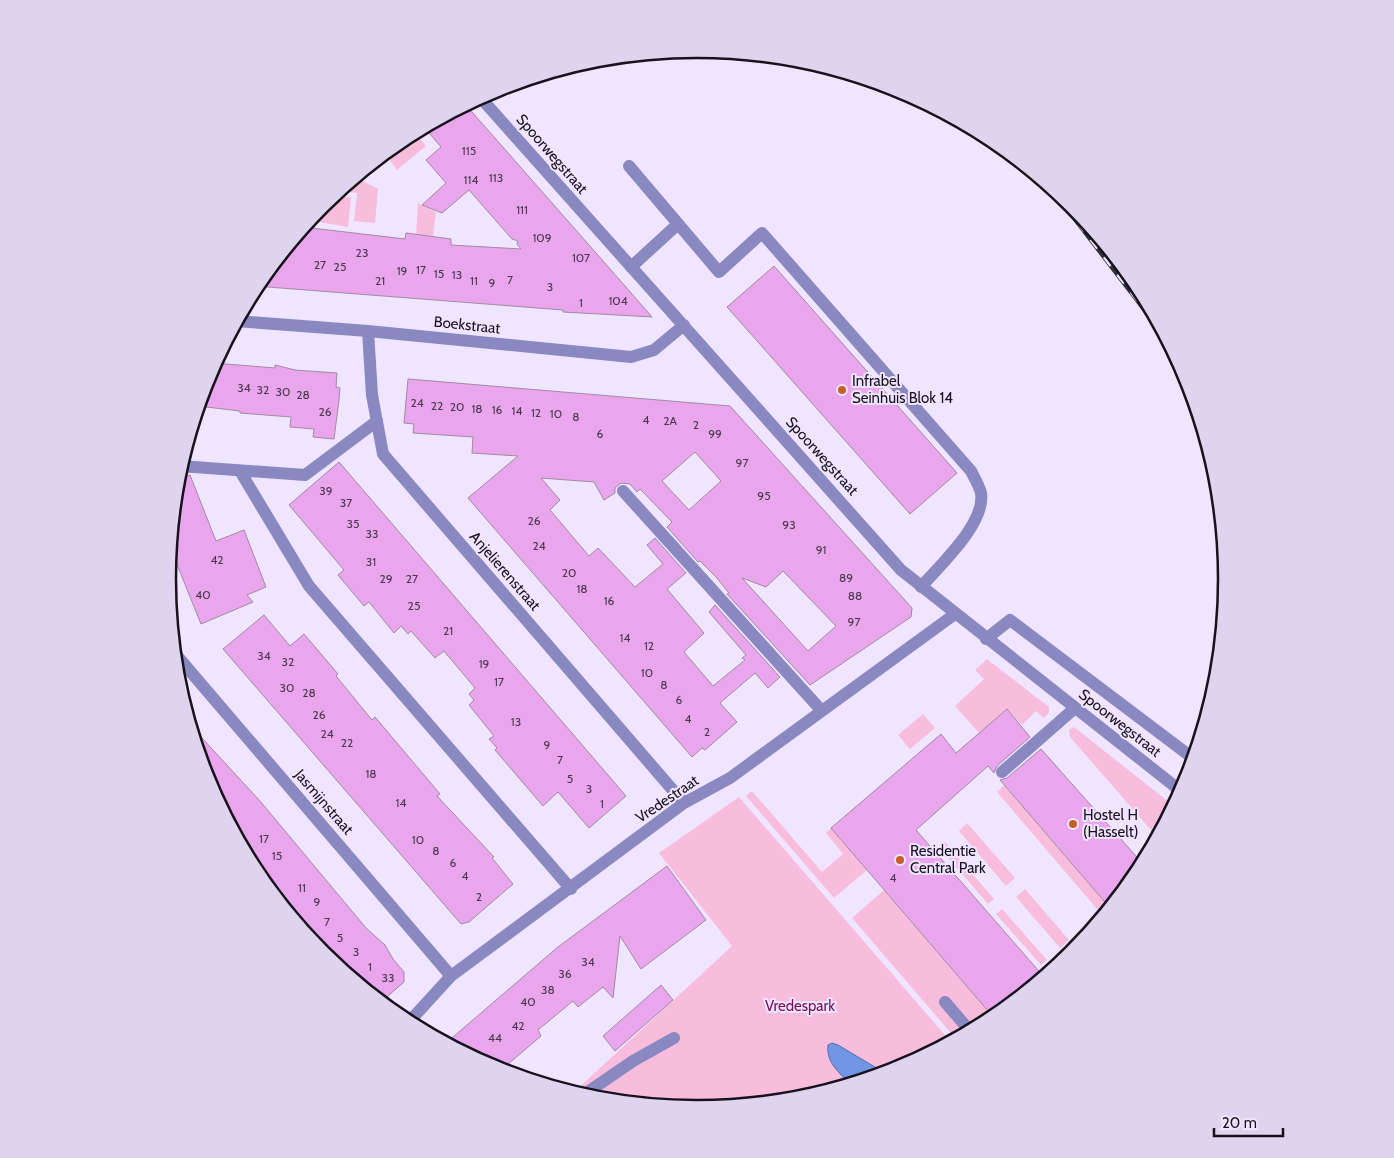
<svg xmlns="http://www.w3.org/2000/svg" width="1394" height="1158" font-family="Cabin,sans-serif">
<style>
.green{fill:#f8bddc}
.water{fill:#7096e4;stroke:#556ea8}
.building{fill:#eaa6ed;stroke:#a089a1;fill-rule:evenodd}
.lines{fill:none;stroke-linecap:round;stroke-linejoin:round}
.service{stroke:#8988c0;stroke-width:12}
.minor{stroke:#8988c0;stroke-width:12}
.rail-casing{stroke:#342f3c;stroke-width:5.5}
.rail{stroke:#f0e5ff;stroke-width:4;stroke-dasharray:11;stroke-linecap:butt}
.poi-dot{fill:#c35f27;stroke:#f0e5ff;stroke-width:2}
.labels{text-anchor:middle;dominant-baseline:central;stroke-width:4;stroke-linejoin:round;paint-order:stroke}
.number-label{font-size:12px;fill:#4c3751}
.street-label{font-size:15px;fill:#17121d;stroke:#f0e5ff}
.poi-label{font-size:15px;fill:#17121d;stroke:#f0e5ff;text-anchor:start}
.park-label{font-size:15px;fill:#780e56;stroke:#f0e5ff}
.rim{fill:none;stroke:#17121d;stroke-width:2.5}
</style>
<rect width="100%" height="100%" fill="#f0e5ff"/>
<!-- green -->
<path class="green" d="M416 134 426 146 397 170 389 159Z
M355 177 378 189 375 223 354 221 357 193 346 192 347 184Z
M339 190 343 191V197H351L348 227 313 221 311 217 322 204Z
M418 203 436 212 433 236 422 235 421 237H416Z
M987 659 1049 707V712L1044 718 1036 711 1022 725 1007 709 979 733 955 706 984 679 975 670Z
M923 714 935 728 910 749 898 735Z
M1074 727 1174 806 1157 837 1070 737 1069 730Z
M1004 785 1110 908 1103 916 997 792Z
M752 791 822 872 843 854 826 833 831 828 867 870 834 898 746 796Z
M739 797 951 1042 900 1069 800 1099 697 1109 593 1099 573 1093 732 946 659 853Z
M967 823 1015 878 1006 886 959 831Z
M945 842 994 899 988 904 939 847Z
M1025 889 1069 940 1060 948 1016 897Z
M884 890 994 1018 956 1039 852 918Z
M1002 909 1047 960 1041 965 996 914Z"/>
<!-- water -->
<path class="water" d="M832 1043 838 1045 885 1073 850 1084C839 1072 826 1063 828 1045Z"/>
<!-- building -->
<path class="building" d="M465 104 618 278 652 317 563 312V310L255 286 303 227 405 239 406 233 451 239V245L521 249 517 244 518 241 512 239 469 190 442 213 422 205 446 183 426 160 441 147 424 127Z
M774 266 957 473 910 514 727 307Z
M214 363 275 368V365L295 370 337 373 336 387 340 388 339 400 334 439 313 437 314 429 290 427 291 417 240 413V411L198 406 207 376Z
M408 379 730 406 912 608 911 617 810 685 727 594 729 593 716 577 700 561 698 562 667 527 672 522 640 489 637 492 630 484 621 483 615 488V493L604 500 594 482 541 478 560 500 550 510 589 556 598 548 635 587 663 564 647 545 655 538 686 573 667 589 704 633 684 652 713 686 745 660 742 658 746 655 709 612 715 605 780 677 768 688 755 673 720 703 737 722 705 750 702 748 692 757 468 498 518 456 472 453 473 437 413 433 414 424 404 423ZM695 452 721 481 689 510 662 481ZM783 571 836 626 808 651 742 578 766 587Z
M339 462 626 796 589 828 558 792 543 806 495 750 497 748 489 739 494 736 469 705 474 700 469 694 475 688 444 651 435 658 411 631 408 634 401 626 394 633 369 602 364 606 338 575 344 570 289 505Z
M190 475 216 541 244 530 266 587 247 595 253 602 201 624 170 547 177 480Z
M264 615 290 646 304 634 338 674 336 676 372 720 375 717 440 794 437 796 494 857 492 858 513 884 469 922 461 924 223 649Z
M1007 709 1030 737 997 766 994 773 988 766 916 830 1044 977 994 1018 831 828 941 734 956 753Z
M190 725 260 801 366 928 385 945 393 959 404 972V982L381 1002 322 954 256 873 207 782Z
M1041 749 1143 864 1110 908 1000 780 1007 778Z
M667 866 706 920 641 969 620 936 613 998 603 987 578 1007 573 1001 538 1030 541 1036 500 1071 446 1043 558 947Z
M661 985 673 1000 615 1051 603 1036Z"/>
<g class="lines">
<!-- service -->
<path class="service" d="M629 166 719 272 762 233 971 471C974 477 979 485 981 493 986 523 940 565 921 587
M631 267 678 224
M180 466 305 475 377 421
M240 471 309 586 571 889
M623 491 821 710
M986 639 1010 620 1194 759
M1002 772 1075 708
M945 1002 970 1031
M582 1096 633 1061 674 1038"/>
<!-- minor -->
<path class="minor" d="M480 97 901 570 1182 792
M236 321 368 331 631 357 654 350 684 325
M368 331 372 395 383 454 684 803
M174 648 178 657 451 976
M408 1023 451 976 684 803 730 778 955 614"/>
<defs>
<path id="rail" d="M1051 187 1166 337"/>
</defs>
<!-- rail casing -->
<use href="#rail" class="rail-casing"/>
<!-- rail -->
<use href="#rail" class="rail"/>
</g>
<!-- markers -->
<g class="poi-dot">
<circle cx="842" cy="390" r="5"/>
<circle cx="1073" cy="824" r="5"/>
<circle cx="900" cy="860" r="5"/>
</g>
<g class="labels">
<!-- number labels -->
<g class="number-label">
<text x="469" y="150">115</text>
<text x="496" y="177">113</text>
<text x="471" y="179">114</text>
<text x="522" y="209">111</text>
<text x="542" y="237">109</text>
<text x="362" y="252">23</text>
<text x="581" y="257">107</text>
<text x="320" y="264">27</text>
<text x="340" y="266">25</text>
<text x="421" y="269">17</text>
<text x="402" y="270">19</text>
<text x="439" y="273">15</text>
<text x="457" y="274">13</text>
<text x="510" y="279">7</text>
<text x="380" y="280">21</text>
<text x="474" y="280">11</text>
<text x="492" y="282">9</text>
<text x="550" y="286">3</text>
<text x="618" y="300">104</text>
<text x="581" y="302">1</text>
<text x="244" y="387">34</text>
<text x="263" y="389">32</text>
<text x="283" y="391">30</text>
<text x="303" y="394">28</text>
<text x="417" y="402">24</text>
<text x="437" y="405">22</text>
<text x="457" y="406">20</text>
<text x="477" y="408">18</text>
<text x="497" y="409">16</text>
<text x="517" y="410">14</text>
<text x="325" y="411">26</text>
<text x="536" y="412">12</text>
<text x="556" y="413">10</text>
<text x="576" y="416">8</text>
<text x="646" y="419">4</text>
<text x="670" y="420">2A</text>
<text x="696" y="424">2</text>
<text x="600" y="433">6</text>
<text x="715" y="433">99</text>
<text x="742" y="462">97</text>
<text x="326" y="490">39</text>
<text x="764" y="495">95</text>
<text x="346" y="502">37</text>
<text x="534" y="520">26</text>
<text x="353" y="523">35</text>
<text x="789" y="524">93</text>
<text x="372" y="533">33</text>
<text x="539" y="545">24</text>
<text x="821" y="549">91</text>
<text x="217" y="559">42</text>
<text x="371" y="561">31</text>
<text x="569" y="572">20</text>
<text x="846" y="577">89</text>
<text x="386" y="578">29</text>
<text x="412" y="578">27</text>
<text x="582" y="588">18</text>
<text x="203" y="594">40</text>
<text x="855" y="595">88</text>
<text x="609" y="600">16</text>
<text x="414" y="605">25</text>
<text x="854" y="621">97</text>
<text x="448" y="630">21</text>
<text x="625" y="637">14</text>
<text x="649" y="645">12</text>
<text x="264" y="655">34</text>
<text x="288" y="661">32</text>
<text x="484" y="663">19</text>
<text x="647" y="672">10</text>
<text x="499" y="681">17</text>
<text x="664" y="684">8</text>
<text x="287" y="687">30</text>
<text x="309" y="692">28</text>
<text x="679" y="699">6</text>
<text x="319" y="714">26</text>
<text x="688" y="718">4</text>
<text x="516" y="721">13</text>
<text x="707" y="731">2</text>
<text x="327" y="733">24</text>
<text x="347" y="742">22</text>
<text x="547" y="744">9</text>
<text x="560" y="759">7</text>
<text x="371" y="773">18</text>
<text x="570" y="778">5</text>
<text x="589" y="788">3</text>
<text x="401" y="802">14</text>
<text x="602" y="803">1</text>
<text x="264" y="838">17</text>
<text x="418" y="839">10</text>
<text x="436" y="850">8</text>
<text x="277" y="855">15</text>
<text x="453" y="862">6</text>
<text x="465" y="875">4</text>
<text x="893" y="877">4</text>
<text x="302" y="887">11</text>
<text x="479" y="896">2</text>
<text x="317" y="901">9</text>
<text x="327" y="921">7</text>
<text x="340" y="937">5</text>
<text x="356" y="951">3</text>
<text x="588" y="961">34</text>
<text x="370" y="966">1</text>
<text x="565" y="973">36</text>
<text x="388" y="977">33</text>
<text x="548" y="989">38</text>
<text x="528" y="1001">40</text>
<text x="518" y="1025">42</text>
<text x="495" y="1037">44</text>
</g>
<!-- street labels -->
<g class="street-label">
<text transform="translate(552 154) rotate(49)">Spoorwegstraat</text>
<text transform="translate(467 325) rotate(6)">Boekstraat</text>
<text transform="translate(822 456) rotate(48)">Spoorwegstraat</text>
<text transform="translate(505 571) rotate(49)">Anjelierenstraat</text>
<text transform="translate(1120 723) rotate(38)">Spoorwegstraat</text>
<text transform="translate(667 799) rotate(-34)">Vredestraat</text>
<text transform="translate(324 802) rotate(49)">Jasmijnstraat</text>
</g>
<!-- poi labels -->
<g class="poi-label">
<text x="852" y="381">Infrabel<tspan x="852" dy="17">Seinhuis Blok 14</tspan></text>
<text x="1083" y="815">Hostel H<tspan x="1083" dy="17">(Hasselt)</tspan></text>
<text x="910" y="851">Residentie<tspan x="910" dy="17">Central Park</tspan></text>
</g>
<!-- park labels -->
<g class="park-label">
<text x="800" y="1006">Vredespark</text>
</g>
</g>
<!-- crop -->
<path d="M0 0H1394V1158H0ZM176 579a521 521 0 1 1 1042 0a521 521 0 1 1-1042 0Z" fill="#dfd4ed" fill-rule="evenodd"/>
<path class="rim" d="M176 579a521 521 0 1 1 1042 0a521 521 0 1 1-1042 0Z"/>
<!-- scale -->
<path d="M1214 1128v8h69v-8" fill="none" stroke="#17121d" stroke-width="2.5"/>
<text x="1222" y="1128" font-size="15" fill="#17121d" stroke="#f0e5ff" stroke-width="4" paint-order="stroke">20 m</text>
</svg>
